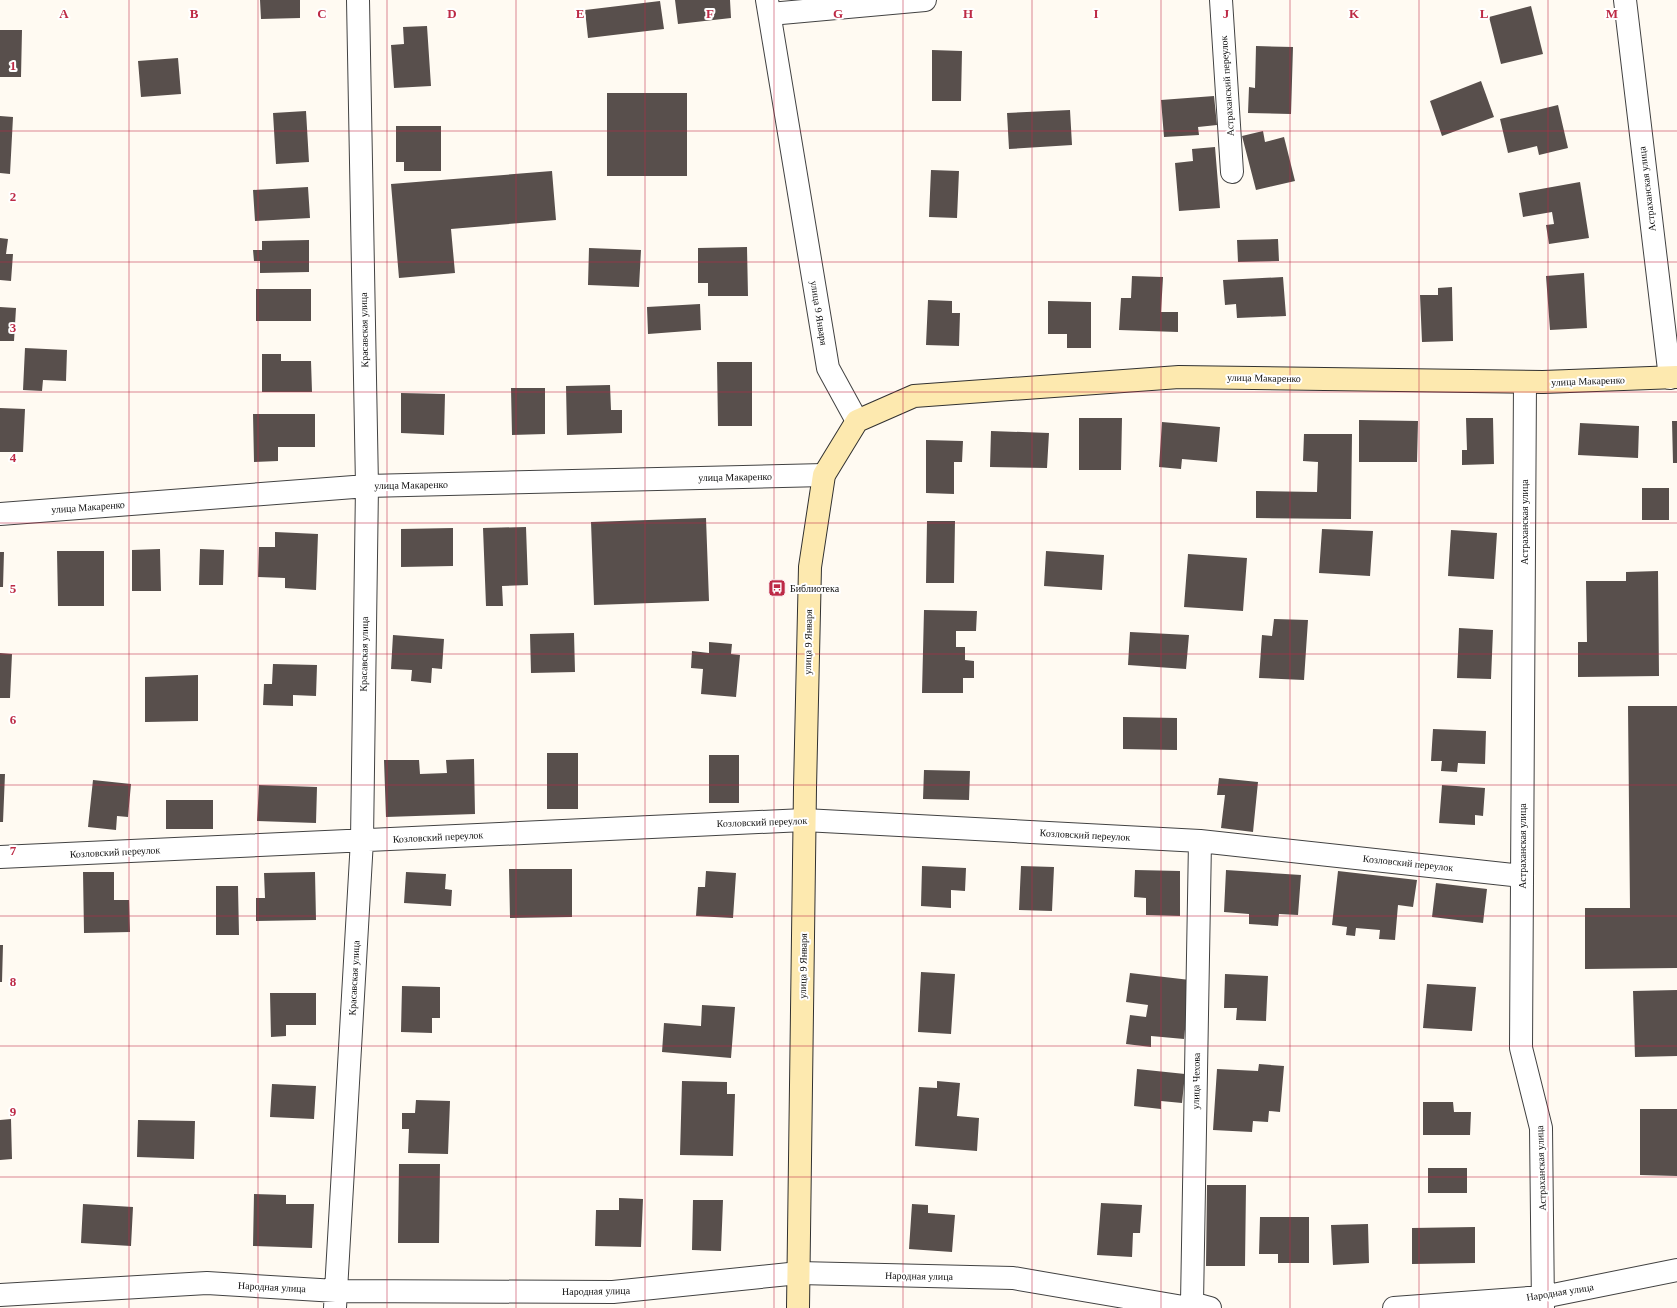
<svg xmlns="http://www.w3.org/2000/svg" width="1677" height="1308" font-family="'Times New Roman',serif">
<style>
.building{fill:#584f4c}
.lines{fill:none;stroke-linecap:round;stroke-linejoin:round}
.minor-casing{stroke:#424242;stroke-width:24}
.tertiary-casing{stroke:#424242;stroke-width:24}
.secondary-casing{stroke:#313131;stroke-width:24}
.minor{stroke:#fff;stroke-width:22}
.tertiary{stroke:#fff;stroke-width:22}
.secondary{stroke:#fde9af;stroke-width:22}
.grid{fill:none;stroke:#bd2a46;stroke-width:1;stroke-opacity:0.55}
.labels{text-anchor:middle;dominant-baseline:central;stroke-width:4;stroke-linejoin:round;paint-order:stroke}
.street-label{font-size:10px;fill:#0f0f0f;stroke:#fff}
.poi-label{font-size:10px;fill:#0f0f0f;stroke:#fff;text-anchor:start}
.grid-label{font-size:13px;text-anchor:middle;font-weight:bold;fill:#bd2a46;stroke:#fff;stroke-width:4;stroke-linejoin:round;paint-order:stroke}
</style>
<rect width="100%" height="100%" fill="#fffaf2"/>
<!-- building -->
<path class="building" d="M260 0H300V18L261 19Z
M675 0H730L731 18 678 24Z
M660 1 664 29 588 38 585 10Z
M1531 6 1543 54 1501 64 1489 17Z
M427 26 431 86 394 88 391 45 404 44 403 27Z
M0 30H22L21 77H0Z
M1256 46 1293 47 1291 114 1248 113 1249 87 1255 88Z
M932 50 962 51 961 101H932Z
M178 58 181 94 141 97 138 61Z
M1481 81 1494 117 1442 136 1430 101Z
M607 93H687V176H607Z
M1214 96 1217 125 1198 127 1199 135 1164 137 1161 100Z
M1558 105 1568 148 1539 155 1537 146 1508 153 1500 119Z
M1070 110 1072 145 1009 149 1007 113Z
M306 111 309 162 276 164 273 113Z
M0 116 13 117 10 174 0 173Z
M396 126H441V171H404V162H396Z
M1263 131 1265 142 1284 137 1295 181 1256 190 1242 136Z
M1215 147 1220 208 1179 211 1175 163 1193 161 1192 149Z
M931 170 959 171 957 218 929 217Z
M552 171 556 220 451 229 455 273 399 278 391 184Z
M1580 182 1589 238 1549 244 1546 225 1554 224 1552 212 1523 217 1519 193Z
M308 187 310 218 255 221 253 190Z
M0 238 8 239 6 254H13L11 281 0 280Z
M1278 239 1279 261 1238 262 1237 240Z
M309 240V272L260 273V261H254L253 250H262V241Z
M747 247 748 296H708V283H698V248Z
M589 248 641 250 639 287 588 285Z
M1584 273 1587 328 1550 330 1546 276Z
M1132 276 1163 277 1161 312H1178V332L1119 330 1121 298H1131Z
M1283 277 1286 316 1237 318 1236 304 1225 305 1223 280Z
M1452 287 1453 341 1422 342 1420 295H1438V288Z
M256 289H311V321H256Z
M928 300 952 301V313H960L959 346 926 345Z
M1048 301 1091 302V348H1067V334H1048Z
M700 304 701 330 648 334 647 307Z
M0 307 16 308 14 341H0Z
M25 348 67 350 66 381 43 380 42 391 23 390Z
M262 354H281V361H311L312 392H262Z
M717 362H752V426H718Z
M610 385 611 410H622V433L567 435 566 386Z
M511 388H545V434L512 435Z
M401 393 445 394 444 435 401 433Z
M0 408 25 409 23 452H0Z
M253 414H315V447H278V461L254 462Z
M1079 418H1122L1121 470H1079Z
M1466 418H1493L1494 464 1462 465V450H1467Z
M1359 420 1418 421 1417 462H1359Z
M1672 421H1677V463H1673Z
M1162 422 1220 427 1217 462 1182 459 1181 469 1159 467Z
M1580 423 1639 426 1638 458 1578 455Z
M991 431 1049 433 1047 468 990 467Z
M1304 434H1352L1351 519 1256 518V491L1317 492 1318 462 1303 461Z
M926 440 963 441 962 462H954V494L926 493Z
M1642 488H1669V520H1642Z
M706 518 709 601 594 605 591 522Z
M927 521H955L954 583H926Z
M526 527 528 585 502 586 503 606H486L483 528Z
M453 528V566L401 567V529Z
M1322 529 1373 531 1370 576 1319 573Z
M1451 530 1497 533 1494 579 1448 576Z
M275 532 318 534 316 590 285 588V578L258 577 259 547H275Z
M160 549 161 591H132V550Z
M200 549 224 550 223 585H199Z
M57 551H104V606H58Z
M1046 551 1104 555 1102 590 1044 586Z
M0 552H4L3 587H0Z
M1188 554 1247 558 1243 611 1184 607Z
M1658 571 1659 676 1578 677V642H1587L1586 581H1626V572Z
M924 610 977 611 976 631H956V647H965V660L974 661V678H963V693H922Z
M1274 619 1308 620 1304 680 1259 678 1262 635 1272 636Z
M1459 628 1493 630 1491 679 1457 678Z
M1130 632 1189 635 1186 669 1128 665Z
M574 633 575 672 531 673 530 634Z
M393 635 444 639 442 669 432 668 431 683 411 681 412 670 391 669Z
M709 642 732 644 731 654 740 655 736 697 701 694 703 669 691 668 692 651 709 653Z
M0 653 12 654 10 698H0Z
M273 664 317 665 316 696 293 695V706L263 705 264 684H272Z
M198 675V721L145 722V677Z
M1628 706H1677V968L1585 969V908H1630Z
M1123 717 1177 718V750L1123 749Z
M1433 729 1486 731 1485 764 1458 763 1457 772 1441 771 1442 761H1431Z
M547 753H578V809H547Z
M709 755H739V803H709Z
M474 759 475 814 386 817 384 760H419L420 774 447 773 446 760Z
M924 770 970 771 969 800 923 799Z
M0 774H5L3 822H0Z
M1219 778 1258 782 1253 832 1221 828 1225 795H1217Z
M93 780 131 784 128 817 117 816 116 830 88 827Z
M259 785 317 787 316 823 257 821Z
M1442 785 1485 788 1483 816 1475 815V825L1439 823Z
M166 800H213V829H166Z
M922 866 966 868 965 891 951 890V908L921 906Z
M1021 866 1054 867 1052 911 1019 910Z
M509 869H572V917L510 918Z
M1135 870 1180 871V916L1146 915V898L1134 897Z
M1226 870 1301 875 1298 915 1279 914 1278 926 1249 924V914L1224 912Z
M706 871 736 873 733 918 696 916 698 887H705Z
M1338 871 1417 880 1413 907 1398 905 1395 940 1379 939 1380 930 1356 928 1355 936 1346 935 1347 927 1332 925Z
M83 872H114V900H129L130 932 84 933Z
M315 872 316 920 256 921V898H265L264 873Z
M406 872 446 874 445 889 452 890 451 906 404 903Z
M1436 883 1487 889 1483 923 1432 917Z
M216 886H238L239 935H216Z
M0 945H3L2 982H0Z
M921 972 955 974 951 1034 918 1032Z
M1130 973 1190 980 1184 1039 1151 1036V1047L1126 1044 1130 1015 1146 1017 1148 1005 1126 1002Z
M1225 974 1268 976 1266 1021 1236 1020 1237 1008H1224Z
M1427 984 1476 987 1472 1031 1423 1028Z
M402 986 440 987V1018H432V1033L401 1032Z
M1677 990V1056L1635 1057 1633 991Z
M270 993H316V1025H286V1036L271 1037Z
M702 1005 735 1007 731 1058 662 1052 664 1023 701 1026Z
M1259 1064 1284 1066 1280 1112 1269 1111 1268 1122 1253 1121 1252 1132 1213 1130 1217 1069 1258 1071Z
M1137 1069 1185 1074 1182 1103 1161 1101V1109L1134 1106Z
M682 1081 727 1082V1094H735L733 1156 680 1155Z
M937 1081 960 1083 957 1116 979 1118 977 1151 915 1146 919 1087 937 1088Z
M272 1084 316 1086 314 1119 270 1117Z
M416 1100 450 1101 448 1154 408 1153 409 1129H402V1113H415Z
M1423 1102H1453L1454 1112H1471L1470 1135H1423Z
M1640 1109H1677V1176L1640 1175Z
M11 1119 12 1159 0 1160V1120Z
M138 1120 195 1121 194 1159 137 1157Z
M399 1164H440L439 1243H398Z
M1428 1168H1467V1193H1428Z
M1207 1185H1246L1245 1266H1206Z
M254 1194 286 1195V1204H314L312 1248 253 1246Z
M619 1198 643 1199 641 1247 595 1246 596 1210H619Z
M693 1200H723L721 1251 692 1250Z
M1101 1203 1142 1205 1140 1233H1133L1132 1257 1097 1255Z
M83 1204 133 1207 131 1246 81 1243Z
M912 1204 928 1205V1213L955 1215 952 1252 909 1249Z
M1260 1217H1309V1263H1278V1254H1259Z
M1368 1224 1369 1263 1333 1265 1331 1225Z
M1475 1227V1263L1412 1264V1228Z"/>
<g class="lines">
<defs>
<path id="minor" d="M1221 0 1232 172
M1625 0 1670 378
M770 14 925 0
M1525 382 1521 1048 1541 1128 1543 1308
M0 514 367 486 824 475
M1200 841 1192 1303 1210 1308
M0 857 804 820 1200 841 1522 876
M0 1295 207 1283 336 1291 613 1292 799 1273 1013 1278 1189 1308
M335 1308 362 840 367 486 358 0
M1394 1308 1543 1297 1677 1270"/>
<path id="tertiary" d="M767 0 828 368 857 421"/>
<path id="secondary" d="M798 1308 805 788 810 567 824 475 857 421 914 396 1179 377 1543 382 1677 377"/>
</defs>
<!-- minor casing -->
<use href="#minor" class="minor-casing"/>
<!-- tertiary casing -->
<use href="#tertiary" class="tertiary-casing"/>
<!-- secondary casing -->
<use href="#secondary" class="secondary-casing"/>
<!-- minor -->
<use href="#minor" class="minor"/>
<!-- tertiary -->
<use href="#tertiary" class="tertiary"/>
<!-- secondary -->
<use href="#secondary" class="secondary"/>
</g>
<!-- grid -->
<path class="grid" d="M129 0V1308M258 0V1308M387 0V1308M516 0V1308M645 0V1308M774 0V1308M903 0V1308M1032 0V1308M1161 0V1308M1290 0V1308M1419 0V1308M1548 0V1308M0 131H1677M0 262H1677M0 392H1677M0 523H1677M0 654H1677M0 785H1677M0 916H1677M0 1046H1677M0 1177H1677"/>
<!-- icons -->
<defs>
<symbol id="bus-square" viewBox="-11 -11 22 22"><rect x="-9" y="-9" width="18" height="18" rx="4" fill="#bd2a46" stroke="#fff"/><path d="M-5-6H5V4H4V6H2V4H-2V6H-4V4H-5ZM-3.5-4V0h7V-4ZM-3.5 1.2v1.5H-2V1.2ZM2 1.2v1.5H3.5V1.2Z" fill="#fff"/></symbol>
</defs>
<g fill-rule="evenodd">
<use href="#bus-square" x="767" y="578" width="20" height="20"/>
</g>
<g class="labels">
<!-- street labels -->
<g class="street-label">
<text transform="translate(1227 86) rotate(-94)">Астраханский переулок</text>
<text transform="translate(1647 189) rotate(-97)">Астраханская улица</text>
<text transform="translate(819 313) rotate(81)">улица 9 Января</text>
<text transform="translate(364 330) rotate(-91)">Красавская улица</text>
<text transform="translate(1264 378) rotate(1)">улица Макаренко</text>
<text transform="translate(1588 381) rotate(-2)">улица Макаренко</text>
<text transform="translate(735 477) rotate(-1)">улица Макаренко</text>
<text transform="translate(411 485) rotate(-1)">улица Макаренко</text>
<text transform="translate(88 507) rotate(-4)">улица Макаренко</text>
<text transform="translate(1524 522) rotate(-90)">Астраханская улица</text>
<text transform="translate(808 642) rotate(-89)">улица 9 Января</text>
<text transform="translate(364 654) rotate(-89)">Красавская улица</text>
<text transform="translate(762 822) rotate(-2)">Козловский переулок</text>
<text transform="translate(1085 835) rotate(3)">Козловский переулок</text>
<text transform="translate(438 837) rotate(-3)">Козловский переулок</text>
<text transform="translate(1522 846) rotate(-90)">Астраханская улица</text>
<text transform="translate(115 852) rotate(-3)">Козловский переулок</text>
<text transform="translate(1408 863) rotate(6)">Козловский переулок</text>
<text transform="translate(803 966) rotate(-89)">улица 9 Января</text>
<text transform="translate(354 978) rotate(-87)">Красавская улица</text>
<text transform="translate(1196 1081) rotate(-89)">улица Чехова</text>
<text transform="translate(1541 1168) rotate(-92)">Астраханская улица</text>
<text transform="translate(919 1276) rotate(1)">Народная улица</text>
<text transform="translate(272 1287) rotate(3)">Народная улица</text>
<text transform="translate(596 1291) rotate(-1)">Народная улица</text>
<text transform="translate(1560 1292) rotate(-9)">Народная улица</text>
</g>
<!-- poi labels -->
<g class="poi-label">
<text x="790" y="588">Библиотека</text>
</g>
</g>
<g class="grid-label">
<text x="64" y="18">A</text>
<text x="194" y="18">B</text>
<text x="322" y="18">C</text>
<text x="452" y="18">D</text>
<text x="580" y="18">E</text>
<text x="710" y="18">F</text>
<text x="838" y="18">G</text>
<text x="968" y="18">H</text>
<text x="1096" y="18">I</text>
<text x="1226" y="18">J</text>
<text x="1354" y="18">K</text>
<text x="1484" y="18">L</text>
<text x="1612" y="18">M</text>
<text x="13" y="70">1</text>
<text x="13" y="201">2</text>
<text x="13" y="332">3</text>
<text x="13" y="462">4</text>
<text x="13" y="593">5</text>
<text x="13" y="724">6</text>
<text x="13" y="855">7</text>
<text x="13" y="986">8</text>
<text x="13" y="1116">9</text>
</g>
</svg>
